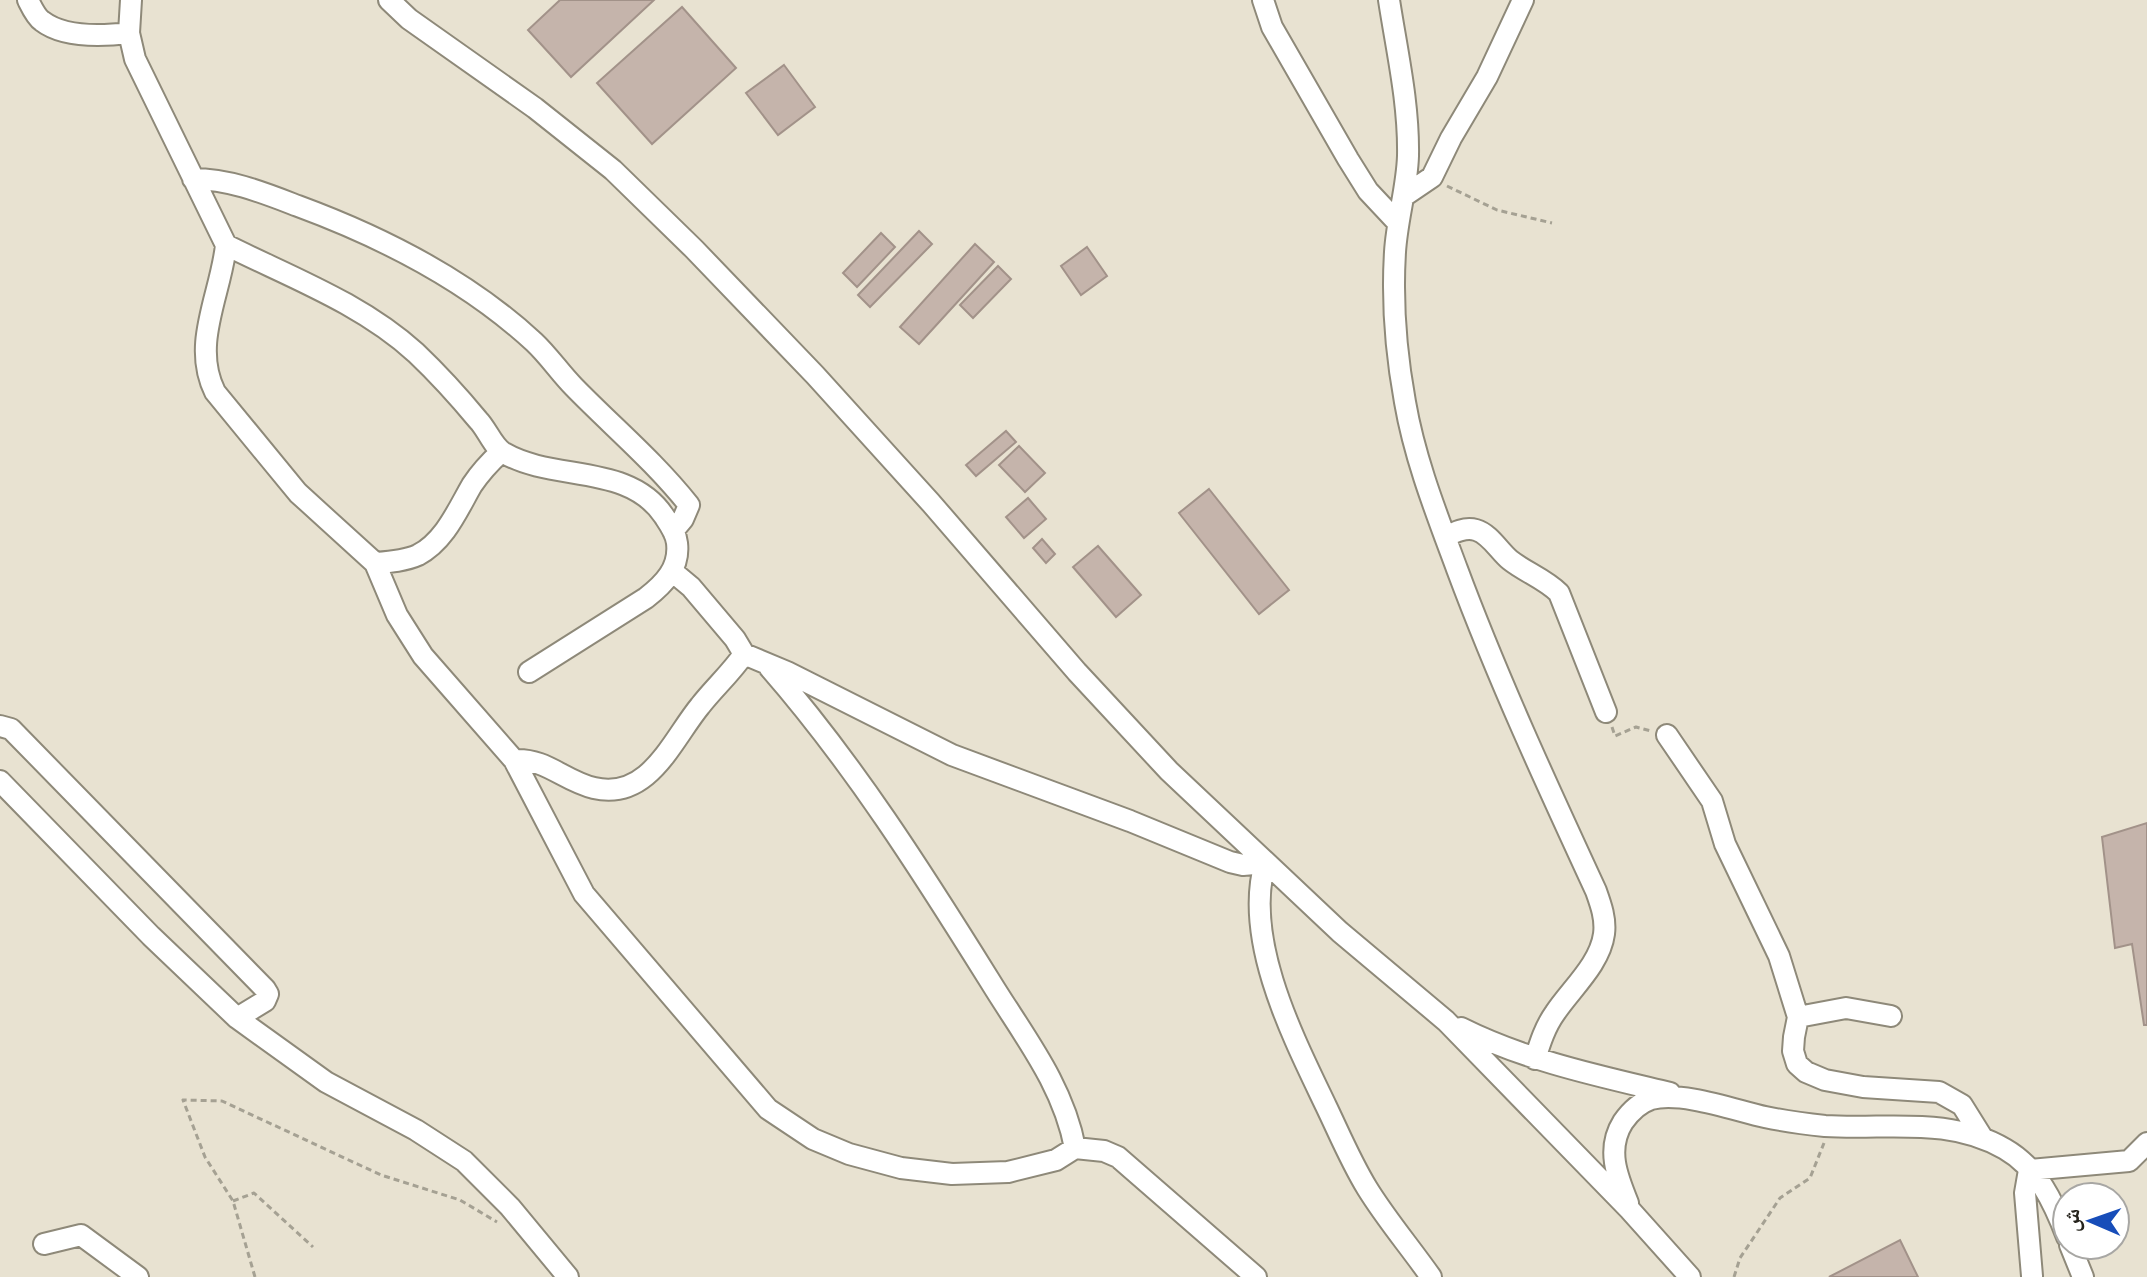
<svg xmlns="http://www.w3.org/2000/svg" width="2147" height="1277" font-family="'Exo 2','Noto Naskh Arabic',sans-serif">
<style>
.building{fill:#c5b4ab;stroke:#a29289;stroke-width:2}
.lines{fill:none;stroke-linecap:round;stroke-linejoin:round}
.minor-casing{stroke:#8e8979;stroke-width:24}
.path{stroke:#a5a193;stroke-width:3;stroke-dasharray:6 4;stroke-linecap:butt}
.minor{stroke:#fff;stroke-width:20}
</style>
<rect width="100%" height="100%" fill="#e8e2d1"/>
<!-- building -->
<path class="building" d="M560 0H654L571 77 528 30Z
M682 7 736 68 652 144 597 83Z
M784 65 815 107 778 135 746 93Z
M919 231 932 244 870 307 858 295Z
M881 233 895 247 857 287 843 273Z
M975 244 994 262 919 344 900 327Z
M1087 247 1107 276 1081 295 1061 266Z
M998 266 1011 279 973 318 960 305Z
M1006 431 1016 442 976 476 966 465Z
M1019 446 1045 473 1025 492 999 465Z
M1209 489 1289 590 1259 614 1179 513Z
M1028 498 1046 519 1024 538 1006 517Z
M1042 539 1055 554 1046 563 1033 548Z
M1098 546 1141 595 1116 617 1073 567Z
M2147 823V1025H2144L2132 944 2115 948 2102 837Z
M1900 1240 1918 1277H1829Z"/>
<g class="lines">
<defs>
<path id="minor" d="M28 0C31 6 36 17 42 21 64 38 104 36 129 33
M131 0 129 33 135 59 226 245C221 294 191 344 215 392L298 493 375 563 397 615 423 656 514 760 584 894 768 1109 813 1139 849 1154 901 1168 952 1174 1008 1172 1056 1160 1075 1148 1104 1151 1118 1157 1256 1277
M389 0 409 19 535 108 613 170 694 249 815 375 931 503 1077 672 1169 771 1340 932 1446 1021 1630 1210 1690 1277
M1263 0 1272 27 1348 159 1368 191 1398 223
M1389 0C1397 52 1409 103 1408 156 1407 188 1397 219 1395 252 1392 301 1396 353 1405 402 1415 460 1437 515 1457 569 1498 679 1547 785 1596 891 1601 905 1606 919 1604 934 1600 964 1571 989 1555 1013 1545 1027 1540 1043 1535 1059
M193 179C230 179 264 193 298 206 382 237 468 281 534 342 549 356 560 373 574 387 613 427 654 461 689 505L683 519 673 531
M1404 196 1432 177 1451 138 1487 77 1523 0
M226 245C290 277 361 303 416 353 437 373 459 397 478 420 487 429 493 447 504 453 554 482 629 463 664 516 670 525 676 533 677 543 680 568 664 584 646 598L529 672
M1445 537C1455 532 1465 527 1476 530 1490 534 1499 551 1510 560 1525 572 1545 579 1559 593L1606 712
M375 563C389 562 405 561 418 555 445 541 458 509 472 485 480 473 490 462 501 452
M673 572 691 587 735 639 744 654 787 672 952 755 1130 821 1230 862 1243 865 1265 863
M769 667C853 763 922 872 990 981 1023 1035 1063 1084 1075 1148
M0 726 11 729 265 989 268 994 265 1001 237 1018
M1667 735 1712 801 1725 844 1779 956 1798 1017 1794 1037 1793 1051 1797 1064 1806 1072 1825 1080 1863 1087 1939 1092 1962 1105 1982 1137
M514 760C546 758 564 781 594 788 649 801 672 740 700 706 714 688 731 673 744 654
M0 781 151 936 237 1018 326 1082 416 1130 464 1161 510 1207 568 1277
M1265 863C1243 940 1293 1037 1326 1106 1339 1133 1351 1162 1367 1188 1386 1219 1410 1247 1431 1277
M1798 1017 1846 1008 1891 1016
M1461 1028C1527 1061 1599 1076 1670 1093
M2029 1170 2129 1161 2147 1143
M2029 1170 2025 1193 2032 1276
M1628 1203C1617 1176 1606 1149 1623 1122 1630 1112 1639 1103 1651 1099 1682 1091 1734 1110 1765 1117 1784 1121 1806 1124 1825 1126 1887 1130 1949 1116 2005 1149 2038 1168 2054 1203 2067 1237
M44 1244 81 1235 138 1277
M2070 1245 2083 1277"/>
</defs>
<!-- minor casing -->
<use href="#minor" class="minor-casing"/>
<!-- path -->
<path class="path" d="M1447 186 1497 210 1552 223
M1612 727 1615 736 1636 727 1651 731
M233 1201 254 1193 313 1247
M255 1277 233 1201 205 1157 183 1100 222 1101 381 1175 460 1200 497 1222
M1734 1277 1740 1258 1780 1198 1810 1178 1824 1143"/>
<!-- minor -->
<use href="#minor" class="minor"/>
</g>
<!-- north arrow -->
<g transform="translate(2091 1221) rotate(272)"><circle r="38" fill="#ffffff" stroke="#a8a7a4" stroke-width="2"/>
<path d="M0-6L14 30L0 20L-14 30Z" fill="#174db9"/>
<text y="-12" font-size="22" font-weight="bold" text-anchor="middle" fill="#25231c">ش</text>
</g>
</svg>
